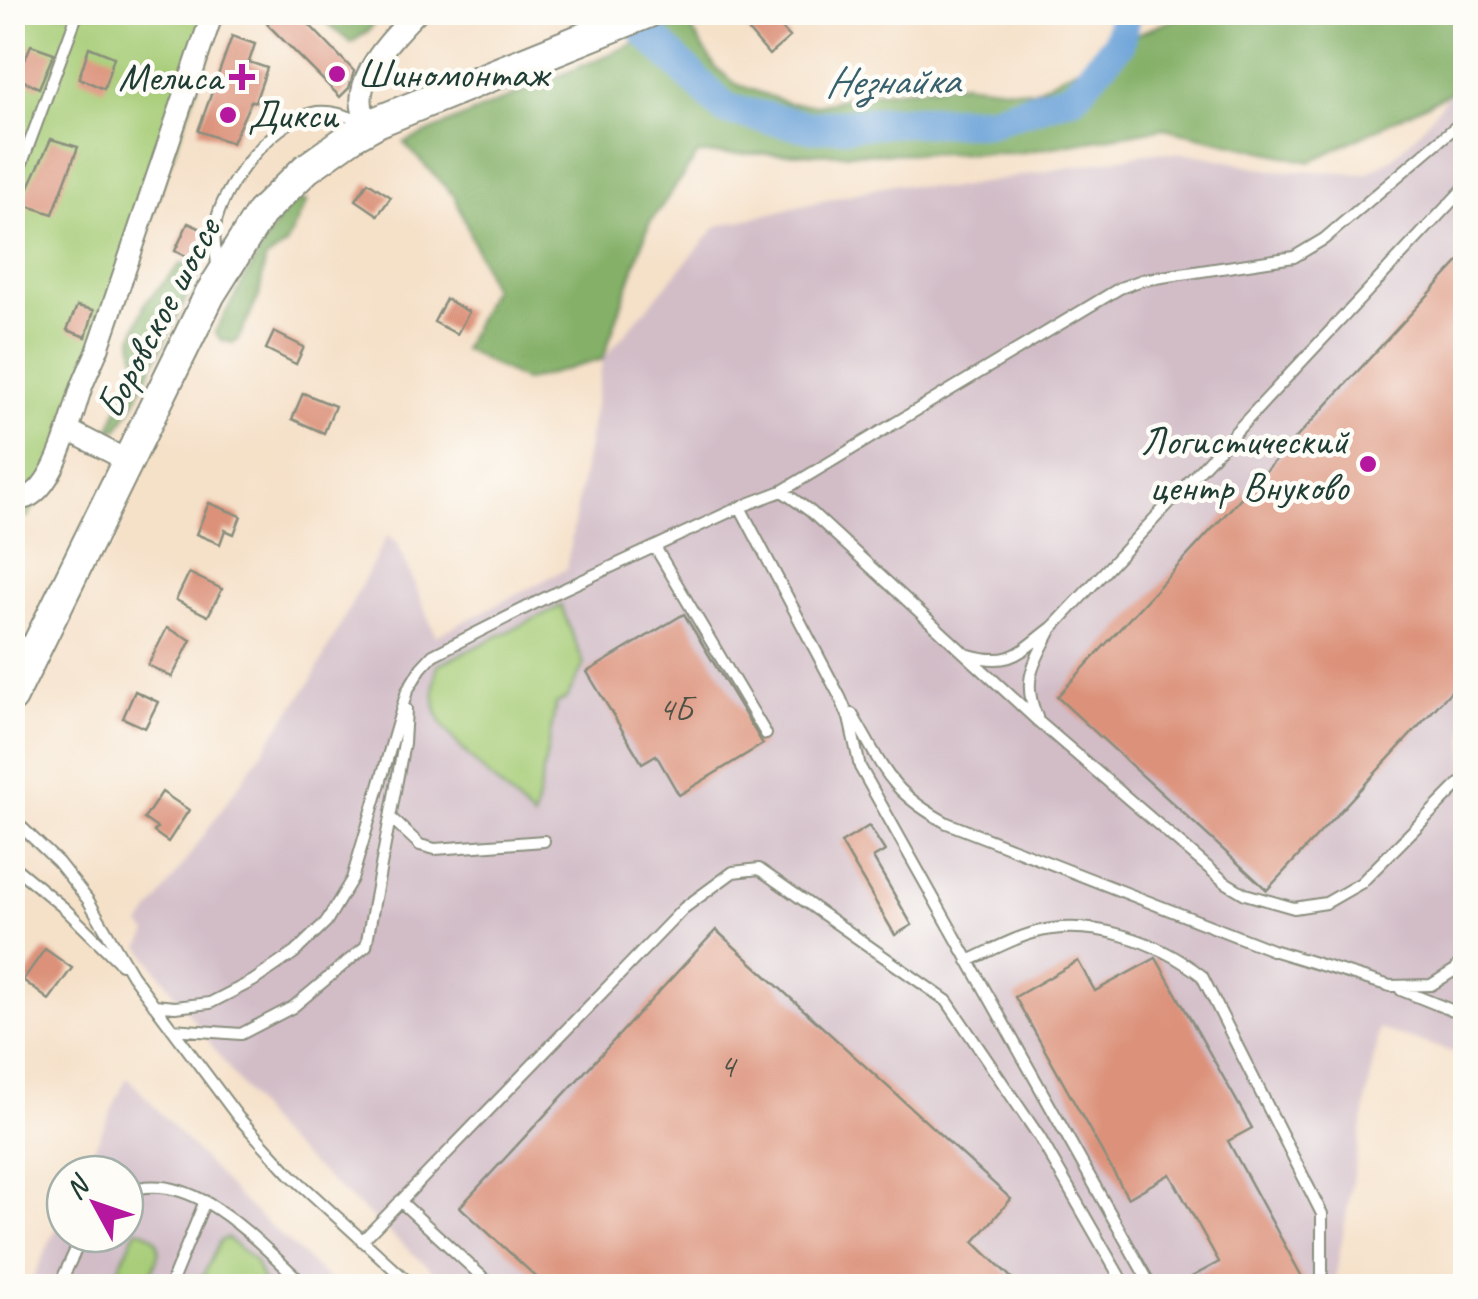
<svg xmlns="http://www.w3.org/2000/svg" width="1478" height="1299" font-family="Caveat,sans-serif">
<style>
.industrial{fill:#d2bdc7}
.green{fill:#a6cc76;stroke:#628455;stroke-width:2.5}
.forest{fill:#84b067;stroke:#52764e;stroke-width:2.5}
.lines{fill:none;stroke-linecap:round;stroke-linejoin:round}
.river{stroke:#6aa2d8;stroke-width:32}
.building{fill:#dc927a}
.lane-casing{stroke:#8a8e7e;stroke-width:14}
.street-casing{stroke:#8a8e7e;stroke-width:24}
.secondary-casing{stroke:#8a8e7e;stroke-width:34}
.lane{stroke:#fff;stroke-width:10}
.street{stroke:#fff;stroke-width:20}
.secondary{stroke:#fff;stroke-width:30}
.poi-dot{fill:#b5179e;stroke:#fdfcf7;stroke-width:4}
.labels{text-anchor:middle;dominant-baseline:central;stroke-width:9;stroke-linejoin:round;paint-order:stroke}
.number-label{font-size:35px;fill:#4e5246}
.poi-label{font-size:40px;fill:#1f3d34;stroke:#fdfcf7;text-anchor:start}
.street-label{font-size:40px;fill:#1f3d34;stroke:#fdfcf7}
.water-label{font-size:42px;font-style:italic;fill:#39606d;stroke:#fdfcf7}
</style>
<rect width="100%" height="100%" fill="#fdfcf7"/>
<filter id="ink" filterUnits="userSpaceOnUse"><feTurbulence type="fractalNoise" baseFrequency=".01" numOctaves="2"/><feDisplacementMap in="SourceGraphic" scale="20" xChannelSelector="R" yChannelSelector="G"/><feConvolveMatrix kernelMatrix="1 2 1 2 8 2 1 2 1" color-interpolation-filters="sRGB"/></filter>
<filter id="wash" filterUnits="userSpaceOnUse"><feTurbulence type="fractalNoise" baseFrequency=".0048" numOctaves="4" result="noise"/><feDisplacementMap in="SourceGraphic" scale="40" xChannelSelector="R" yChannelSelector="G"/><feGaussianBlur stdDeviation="2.25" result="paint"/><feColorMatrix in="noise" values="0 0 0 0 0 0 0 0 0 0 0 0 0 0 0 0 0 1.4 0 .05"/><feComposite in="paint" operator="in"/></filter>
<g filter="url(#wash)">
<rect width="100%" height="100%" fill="#f5e0c8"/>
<!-- industrial -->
<path class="industrial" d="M1465 74V1056L1379 1029 1334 1286H450L276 1134 140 946 148 933 141 925 310 683 387 536 397 542 436 636 566 569 603 359 717 226 894 184 947 189 1155 152 1200 155 1271 170 1366 174 1392 158 1415 136Z
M127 1077 237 1196 336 1286H29L65 1210V1234H125V1174H82Z"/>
<!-- green -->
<path class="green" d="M13 13H223L79 420 44 491 27 517 13 509Z
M561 606 584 664 567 698 556 704 534 819C512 797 452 745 440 720 433 705 433 680 438 665Z
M137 1230C173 1236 155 1265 145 1286H110Z
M227 1238 254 1260 265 1286H198L220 1241Z"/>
<!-- forest -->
<path class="forest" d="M330 13V12L380 13 369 30 351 43 326 22Z
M1191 13H1465V85L1310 162 1164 128 1018 153 698 154 649 224 603 359 525 381 463 349 492 288 455 197 404 143 686 21 716 68 736 84 788 103 817 105 870 93 962 83 1033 91 1142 32Z
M295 200 307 201 286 245 265 260 259 296 238 339 234 343 221 340 215 332 280 216Z
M181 264 197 267 198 275 133 405 117 430 110 429 136 362 133 338 145 303Z"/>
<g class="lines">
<!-- river -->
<path class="river" d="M643 29 725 109 811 127 900 121H989L1073 95 1118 44 1126 12"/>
</g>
<g id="blocks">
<!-- building -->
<path class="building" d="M279 12H297L354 71 349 88 340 97 267 24Z
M766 12 790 37 769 55 747 29Z
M232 36 255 44 249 62 267 68 255 102 251 101 232 143 198 131Z
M31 45 54 53 39 88 17 78Z
M89 47 114 57 104 89 79 78Z
M51 139 78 147 53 214 21 204Z
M368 182 391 197 378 215 356 200Z
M188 223 206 231 194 261 175 251Z
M1466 254V675L1267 890 1057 697Z
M446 299 469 312 457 334 434 322Z
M77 306 94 310 86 337 67 330Z
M274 332 304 347 296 364 266 349Z
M303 393 335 406 324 433 292 419Z
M209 503 241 516 234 534 225 530 220 544 196 534Z
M189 573 222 589 208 616 176 600Z
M684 614 763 744 679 795 656 755 642 763 587 672Z
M167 628 191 640 172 677 148 665Z
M135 691 158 702 145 728 123 718Z
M162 792 189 810 168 842 154 832 157 828 144 819Z
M869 826 885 851 873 858 912 925 895 935 841 843Z
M716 930 1011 1199 974 1242 1020 1286H546L460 1207Z
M45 949 72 968 49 1000 23 980Z
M1156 958 1252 1128 1228 1141 1307 1286H1175L1219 1262 1170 1174 1128 1198 1015 997 1078 961 1095 991Z"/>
</g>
</g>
<g filter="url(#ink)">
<use href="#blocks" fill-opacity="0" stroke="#8a8e7e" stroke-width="2.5"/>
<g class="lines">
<defs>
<path id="lane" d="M12 190 78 12
M217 265C216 253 213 239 215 227 221 187 272 122 312 113 328 109 350 116 364 123
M782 491 1120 288 1142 280 1294 257 1324 239 1466 118
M740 507 782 491 810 511 1039 722 1225 882 1245 894 1294 908 1326 903 1361 883 1466 777
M655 547 766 734
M969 655C1013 667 1019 652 1053 627L1466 186
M852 714C884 768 888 791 947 823L1272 950 1390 986 1431 985 1455 970 1466 954
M1037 717C1021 680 1034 663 1051 630
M390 817 420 845 435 849 544 841
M12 818 58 862 88 900 132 975 238 1117 291 1175 407 1281
M12 865 64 908 121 964
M1465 959 1466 988
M968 961C989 952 1011 939 1033 933 1090 917 1158 941 1202 976L1322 1214V1286
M1401 990 1466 1016
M154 1005 175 1007 210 1003 253 981 294 953 326 922 352 879 407 691 421 668 433 655 553 594 740 507 840 697 849 718 860 767 1151 1286
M172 1029 241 1034 293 1007 366 946 404 743 406 709
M125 1192C194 1165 259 1245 306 1286
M400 1201 492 1286
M362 1241 684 908 733 872 759 869 947 1001 1040 1138 1125 1286
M59 1286 83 1234
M170 1286 205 1201"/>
<path id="street" d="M370 125C341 86 392 39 417 12
M70 431 128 461
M12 498C52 510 72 413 82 386 87 373 93 361 98 349L213 12
M12 641 34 655"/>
<path id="secondary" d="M12 697 210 294 261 213 306 169 354 135 379 121 649 12"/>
</defs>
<!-- lane casing -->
<use href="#lane" class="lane-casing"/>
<!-- street casing -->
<use href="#street" class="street-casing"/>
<!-- secondary casing -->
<use href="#secondary" class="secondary-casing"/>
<!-- lane -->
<use href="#lane" class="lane"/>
<!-- street -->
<use href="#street" class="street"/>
<!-- secondary -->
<use href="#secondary" class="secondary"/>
</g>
</g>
<!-- markers -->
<g class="poi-dot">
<circle cx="337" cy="74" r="10"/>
<path d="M237 62h10v10h10v10h-10v10h-10v-10h-10v-10h10z"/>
<circle cx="228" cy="115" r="10"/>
<circle cx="1368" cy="464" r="10"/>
</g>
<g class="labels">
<!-- number labels -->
<g class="number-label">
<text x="675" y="708">4Б</text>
<text x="727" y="1065">4</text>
</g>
<!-- poi labels -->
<g class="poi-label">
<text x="357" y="74">Шиномонтаж</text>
<text x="222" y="77" text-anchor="end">Мелиса</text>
<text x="248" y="115">Дикси</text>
<text x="1348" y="441" text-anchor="end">Логистический<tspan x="1348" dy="46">центр Внуково</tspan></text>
</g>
<!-- street labels -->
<g class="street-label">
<text transform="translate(158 318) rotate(-62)">Боровское шоссе</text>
</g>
<!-- water labels -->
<g class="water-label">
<text transform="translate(892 81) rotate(-1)">Незнайка</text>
</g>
</g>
<!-- margin -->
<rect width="1478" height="1299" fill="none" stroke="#fdfcf7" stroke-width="50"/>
<!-- north arrow -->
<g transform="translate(95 1204) rotate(310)"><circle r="48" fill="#fdfcf7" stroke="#a4b0a9" stroke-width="2.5"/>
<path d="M0-8L18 38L0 25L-18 38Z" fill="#b5179e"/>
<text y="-15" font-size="28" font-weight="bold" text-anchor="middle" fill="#1f3d34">N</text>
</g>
</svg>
